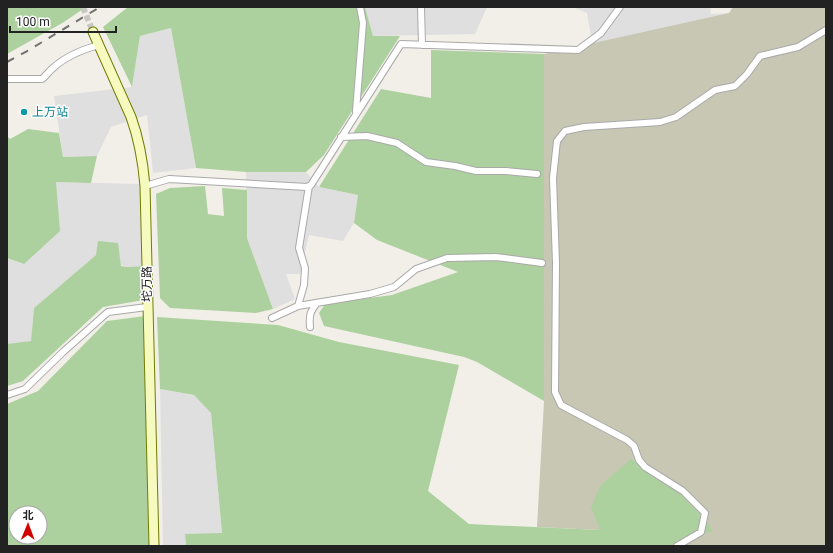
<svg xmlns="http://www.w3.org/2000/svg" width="833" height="553" font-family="Roboto,'Noto Sans SC',sans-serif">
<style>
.residential{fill:#e0dfdf}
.construction{fill:#c7c7b4}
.forest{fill:#add19e;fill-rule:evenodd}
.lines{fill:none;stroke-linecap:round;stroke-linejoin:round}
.street-tunnel{stroke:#c8c6c1;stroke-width:6;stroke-dasharray:6 3;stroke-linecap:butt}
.street-casing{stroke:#a9a9a9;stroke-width:8}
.secondary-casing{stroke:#707d05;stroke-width:11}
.street{stroke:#fff;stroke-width:6}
.secondary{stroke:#f7fabf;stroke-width:9}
.rail{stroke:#707070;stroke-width:2;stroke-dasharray:8 8;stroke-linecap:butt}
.culture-dot{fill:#0f9aa8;stroke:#fff;stroke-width:1.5}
.labels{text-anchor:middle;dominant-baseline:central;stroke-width:3;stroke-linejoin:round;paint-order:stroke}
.culture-label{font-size:12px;fill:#0d838f;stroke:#fff;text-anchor:start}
.street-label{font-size:12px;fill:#222;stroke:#fff}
</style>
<rect width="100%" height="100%" fill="#f2efe9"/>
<!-- residential -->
<path class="residential" d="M365 7H487L475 34 373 36Z
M572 7H710L711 14 752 12 602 99 587 13Z
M171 28 196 168 153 173 147 115 111 127 97 156 63 157 54 96 132 87 140 36Z
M246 172H306L319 187 358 195 354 223 343 241 309 235 300 274H286L295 299 273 309 247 238Z
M56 182 142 184 145 266 127 267 96 255 34 308 31 342 7 344V258L24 264Z
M160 389 194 395 211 412 222 534H185L186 546H163Z"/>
<!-- construction -->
<path class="construction" d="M733 7H826V546H670L673 544 679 493 642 469 632 458 600 530 537 527 544 401V54L729 13Z"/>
<!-- forest -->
<path class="forest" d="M7 7H86L64 22 7 54Z
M128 7H365L373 36H400L324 155 306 172H246L196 168 171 28 140 36 132 87 103 27Z
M431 50 544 54V401L477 362 464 357 324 326 319 313 325 304 392 295 458 272 377 240 354 223 358 195 319 187 381 89 431 98Z
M28 129 59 133 63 157 97 156 91 183 56 182 60 231 24 264 7 258V137H8L10 139Z
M205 186 208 214 224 216 222 188 247 190V238L273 309 256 313 170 308 160 298 156 194 170 188Z
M98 241 118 243 121 266 127 267 145 266 144 300 103 307 23 381 7 386V344L31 341 34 308 96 255Z
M145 316 149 546H7V404L38 391 107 321ZM16 513H40V537H16Z
M157 317 278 325 339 342 459 365 428 491 469 524 600 530 591 507 600 486 632 458 642 469 679 493 707 521 712 531 670 546H186L185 534 222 533 211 413 194 395 160 389Z"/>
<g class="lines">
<!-- street-tunnel -->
<path class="street-tunnel" d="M83 7 93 32"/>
<defs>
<path id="street" d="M421 7 422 45
M7 79H42C46 76 49 71 53 68 65 57 84 49 99 45
M356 111 363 23 360 7
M341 137 367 136 397 143 426 162 455 166 476 171H506L537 174
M145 186 169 179 307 187 311 185 401 44 578 50 601 33 620 7
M298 306 304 285 305 268 299 248 309 186
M272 318 298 306 370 294 394 287 416 269 447 258 496 257 542 263
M310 327C309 315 310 312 317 303
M7 395 25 389 63 352 108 312 147 307
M677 546 701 532 705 513 683 491 645 467 639 460 634 446 627 440 561 405 555 392 556 263 553 178 557 141 565 131 584 127 660 122 676 117 715 90 735 86 747 74 760 56 798 47 826 30"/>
<path id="secondary" d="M93 32 131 117C139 139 143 162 145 186L154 546"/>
</defs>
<!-- street casing -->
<use href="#street" class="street-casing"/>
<!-- secondary casing -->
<use href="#secondary" class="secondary-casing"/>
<!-- street -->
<use href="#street" class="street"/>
<!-- secondary -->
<use href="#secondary" class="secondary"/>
<!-- rail -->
<path class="rail" d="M7 62 29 50 100 7"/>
</g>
<!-- markers -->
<circle class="culture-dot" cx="24" cy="112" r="4"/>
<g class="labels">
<!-- culture labels -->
<g class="culture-label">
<text x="32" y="112">上万站</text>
</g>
<!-- street labels -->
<g class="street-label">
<text transform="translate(147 284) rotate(-91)">坨万路</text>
</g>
</g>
<!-- border -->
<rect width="833" height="553" fill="none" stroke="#222222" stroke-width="16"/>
<!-- north arrow -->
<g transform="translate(28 525) rotate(1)"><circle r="19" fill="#ffffff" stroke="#a7a7a7"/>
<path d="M0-3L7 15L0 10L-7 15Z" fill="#d40000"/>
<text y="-6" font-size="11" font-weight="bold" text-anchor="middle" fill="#222222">北</text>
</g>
<!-- scale -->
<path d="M10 26v6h106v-6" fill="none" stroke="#222222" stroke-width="2"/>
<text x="16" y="26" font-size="12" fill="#222222" stroke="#ffffff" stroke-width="3" paint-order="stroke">100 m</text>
</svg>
